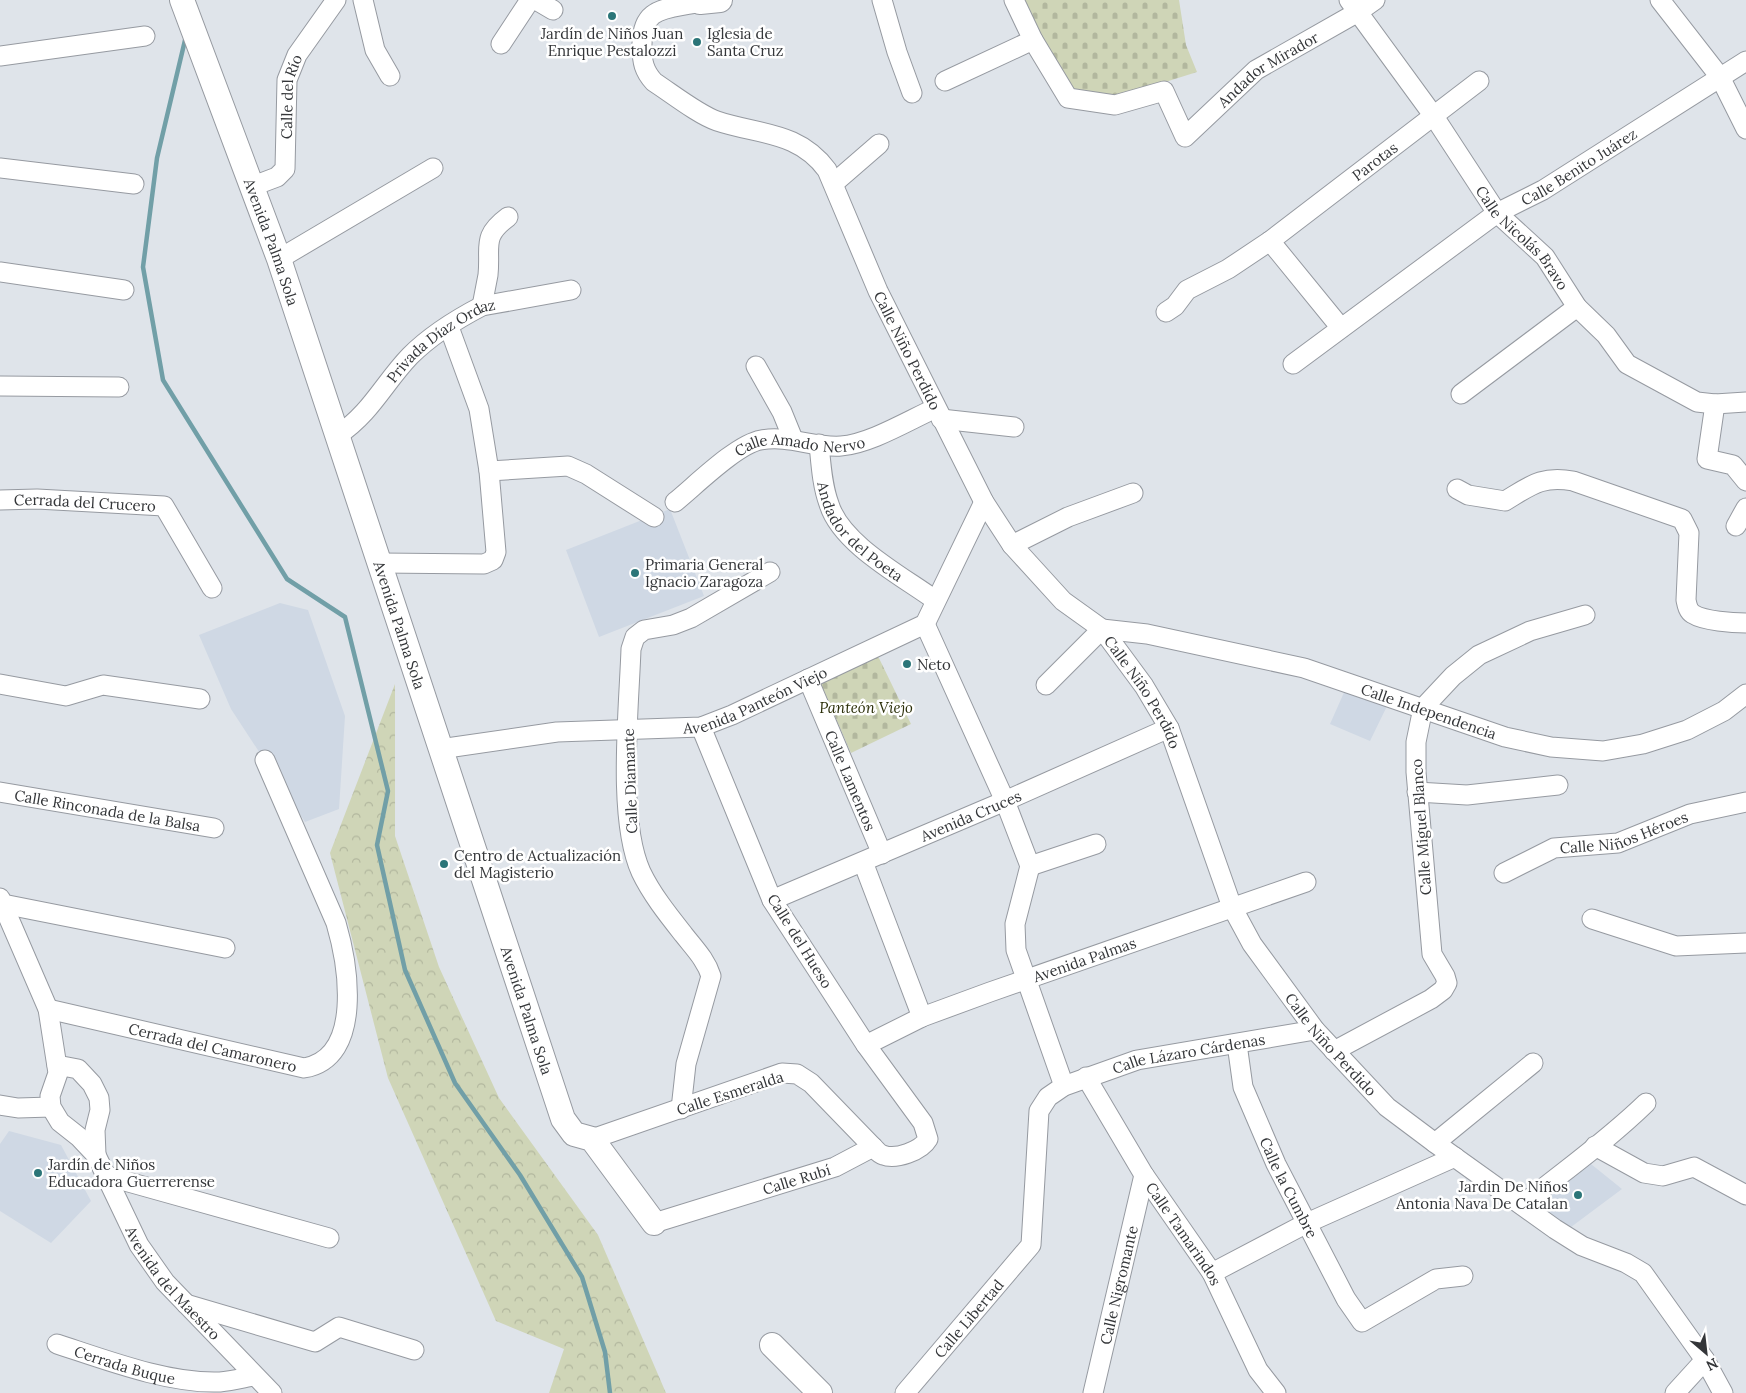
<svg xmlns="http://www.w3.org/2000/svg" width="1746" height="1393" font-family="Lora,serif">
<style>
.built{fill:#cfd8e4}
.forest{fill:url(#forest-crowns)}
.cemetery{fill:url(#cemetery-stones)}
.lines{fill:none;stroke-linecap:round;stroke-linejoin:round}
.stream{stroke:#719fa7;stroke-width:4.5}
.minor-casing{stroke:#969aa1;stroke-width:21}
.tertiary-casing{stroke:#969aa1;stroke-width:26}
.minor{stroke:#fff;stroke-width:19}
.tertiary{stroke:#fff;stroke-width:24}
.poi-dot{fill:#2b7578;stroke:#fff;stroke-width:2}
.labels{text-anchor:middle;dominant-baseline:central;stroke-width:5;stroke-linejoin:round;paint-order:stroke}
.poi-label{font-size:15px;fill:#343639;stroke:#fff;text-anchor:start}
.street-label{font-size:15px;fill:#343639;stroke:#fff}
.park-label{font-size:15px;font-style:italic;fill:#2b2f09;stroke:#fff}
</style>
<defs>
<pattern id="forest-crowns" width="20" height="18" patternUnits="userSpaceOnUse" patternTransform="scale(1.25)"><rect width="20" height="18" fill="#cfd5b7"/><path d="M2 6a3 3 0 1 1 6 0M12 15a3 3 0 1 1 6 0" fill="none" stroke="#b2b79e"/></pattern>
<pattern id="cemetery-stones" width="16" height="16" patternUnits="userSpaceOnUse" patternTransform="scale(1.25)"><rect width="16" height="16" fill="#cfd5b7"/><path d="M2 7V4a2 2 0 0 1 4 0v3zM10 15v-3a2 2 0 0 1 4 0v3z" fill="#b2b79e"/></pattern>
</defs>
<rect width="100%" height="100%" fill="#dfe4ea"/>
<!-- built -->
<path class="built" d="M670 509 704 596 599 637 566 550Z
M280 603 308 610 345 716 339 809 305 822 231 709 199 635Z
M1346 688 1388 704 1370 741 1330 724Z
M9 1131 61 1145 91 1201 51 1243 0 1211V1144Z
M1586 1160 1622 1189 1567 1230 1534 1201Z"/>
<!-- forest -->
<path class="forest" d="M395 684V836L439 967 499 1098 598 1235 666 1393H549L564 1349 496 1321 388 1078 330 853Z"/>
<!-- cemetery -->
<path class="cemetery" d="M1019 0H1179L1186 45 1197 72 1118 97 1070 91Z
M876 652 911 724 851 753 819 680Z"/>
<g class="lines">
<!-- stream -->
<path class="stream" d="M186 36 157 158 143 267 163 380 287 579 345 617 388 791 377 845 405 970 455 1083 520 1175 582 1277 605 1352 610 1393"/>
<defs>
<g id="minor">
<path d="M363 0 375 50 390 76"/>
<path d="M536 0 553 10"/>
<path d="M882 0 897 52 912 93"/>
<path id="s1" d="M1014 0 1033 40 1068 98 1115 105 1164 91 1185 137 1256 70 1358 12 1375 0"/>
<path id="s2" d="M1349 0 1433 115 1497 213 1545 257 1577 307 1606 335 1627 364 1697 402 1715 404 1746 402"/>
<path d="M1660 0 1720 77 1746 129"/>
<path id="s3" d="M700 2C666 10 641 5 642 47 642 62 644 71 654 82 671 93 699 115 717 121 759 135 798 131 827 170L878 291 984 502 1012 545 1063 601 1102 629 1144 686 1169 728 1232 907 1252 944 1315 1030 1387 1107 1435 1143 1555 1229 1582 1246 1626 1263 1643 1273 1705 1360 1723 1393"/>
<path d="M501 44 530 0"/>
<path d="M0 56 145 36"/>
<path d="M945 81 1033 40"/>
<path d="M0 168 134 184"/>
<path d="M834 183 879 144"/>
<path id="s4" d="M253 186 277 177 285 169 287 80 297 55 336 0"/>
<path d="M1270 241 1341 328"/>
<path d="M279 259 433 168"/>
<path d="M0 272 124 290"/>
<path d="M482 306C484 296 486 285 488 275 491 246 481 237 508 217"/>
<path id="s5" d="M1166 312 1175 306 1187 290 1228 269 1270 241 1479 81"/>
<path id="s6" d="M1293 364 1497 213 1543 190 1746 61"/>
<path d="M756 366 782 412 793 439"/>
<path d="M0 386 119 387"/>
<path d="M1461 394 1577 307"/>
<path d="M1715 404 1707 459 1733 465 1746 481"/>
<path d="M941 419 1014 427"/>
<path id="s7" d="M338 435C371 413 384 383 410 356 430 336 457 319 482 306L571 290"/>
<path id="s8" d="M819 444C821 464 822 485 829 504 841 544 902 576 935 600"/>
<path d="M489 471 568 466 586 474 654 517"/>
<path d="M1457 489 1468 495 1505 501C1530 486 1542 475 1573 481L1682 519 1689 533 1686 600C1687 605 1688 611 1693 614 1704 621 1733 623 1746 623"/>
<path id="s9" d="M0 500 37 499 164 506 212 588"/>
<path id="s10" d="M675 502C696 485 737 444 761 440 789 435 814 448 841 446 870 444 909 420 936 408"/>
<path d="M1736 526 1746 508"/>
<path d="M1012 545 1068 517 1133 493"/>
<path d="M380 563 484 564 493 560 496 552 489 471 479 409 449 327"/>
<path d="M925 624 1005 801 1030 866 1015 924 1016 950 1064 1086"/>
<path id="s11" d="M1102 629 1147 634 1304 668 1505 737 1551 747 1603 751 1643 744 1687 730 1724 711 1746 694"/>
<path id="s12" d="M808 679 882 854"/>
<path d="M0 684 66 696 103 685 200 699"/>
<path d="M1046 685 1102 629"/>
<path id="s13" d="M440 749 557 732 701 727 732 715 925 624 984 502"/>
<path id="s14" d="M0 792 214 828"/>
<path d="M1417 792 1467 795 1558 785"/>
<path d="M863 862 922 1017"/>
<path d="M1030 866 1096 844"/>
<path id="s15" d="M1504 873 1554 848 1618 843 1690 814 1746 802"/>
<path id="s16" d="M0 898 48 1009 58 1073 50 1096 51 1107 60 1122 79 1137 96 1155 139 1245 165 1282 272 1393"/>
<path id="s17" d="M772 900 1005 801 1169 728"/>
<path d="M3 904 225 948"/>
<path d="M1592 919 1676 946 1746 943"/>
<path id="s18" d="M48 1009 304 1068C364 1058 348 964 336 923L265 760"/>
<path id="s19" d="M1237 1044 1243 1087 1276 1164 1346 1299 1362 1322 1436 1279 1463 1276"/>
<path id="s20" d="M866 1045 922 1017 990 992 1306 882"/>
<path d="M1334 1051 1431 999 1443 990 1447 983 1445 976 1432 954 1416 772V742L1423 708 1453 676 1479 655 1530 631 1585 615"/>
<path d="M57 1065 78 1069 92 1084 99 1098 100 1110 95 1130 96 1155"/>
<path id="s21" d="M1086 1077 1144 1175 1212 1273 1258 1370 1276 1393"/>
<path d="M0 1105 18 1108 51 1107"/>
<path d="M681 1109 686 1064 711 976C706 960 695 949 684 935 669 916 652 895 641 872 617 819 629 709 631 649L635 637 644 630 673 625 691 618 770 572"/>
<path d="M592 1139 782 1073 797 1074 811 1083 873 1147"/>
<path d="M1435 1143 1533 1063"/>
<path d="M1595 1146 1644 1173 1663 1176 1694 1167 1746 1195"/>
<path d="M107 1176 329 1238"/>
<path d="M1522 1205C1564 1171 1608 1140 1646 1103"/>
<path id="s22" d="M654 1223 835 1167 873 1147C876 1150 879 1154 883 1155 896 1160 921 1151 928 1139L923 1123 866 1045 772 900 701 727"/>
<path d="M1212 1273 1307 1223 1455 1157"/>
<path d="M186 1304 315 1342 339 1327 414 1350"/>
<path id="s23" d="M57 1344C106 1360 169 1384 220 1382 232 1381 243 1378 254 1376"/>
<path id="s24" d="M905 1393 1031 1245 1039 1111 1048 1097 1064 1086 1137 1060 1315 1030"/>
<path id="s25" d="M1093 1393 1144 1175"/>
<path d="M1675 1393 1705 1360"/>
</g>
<g id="tertiary">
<path id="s26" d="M182 0 279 259 563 1119 574 1134 592 1139 654 1223"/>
<path d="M699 0 700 2 720 0"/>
<path d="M772 1345 820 1393"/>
</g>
</defs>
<!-- minor casing -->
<use href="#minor" class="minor-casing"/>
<!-- tertiary casing -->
<use href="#tertiary" class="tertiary-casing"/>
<!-- minor -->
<use href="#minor" class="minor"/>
<!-- tertiary -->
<use href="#tertiary" class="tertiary"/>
</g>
<!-- markers -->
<g class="poi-dot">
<circle cx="612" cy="16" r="5"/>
<circle cx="697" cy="42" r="5"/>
<circle cx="635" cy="573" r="5"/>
<circle cx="907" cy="664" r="5"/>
<circle cx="444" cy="864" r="5"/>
<circle cx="38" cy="1173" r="5"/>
<circle cx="1578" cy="1195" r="5"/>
</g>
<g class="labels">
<!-- poi labels -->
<g class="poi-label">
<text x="612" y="33" text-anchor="middle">Jardín de Niños Juan<tspan x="612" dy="17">Enrique Pestalozzi</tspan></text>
<text x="707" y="33">Iglesia de<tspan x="707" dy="17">Santa Cruz</tspan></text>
<text x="645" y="564">Primaria General<tspan x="645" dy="17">Ignacio Zaragoza</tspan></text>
<text x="917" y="664">Neto</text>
<text x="454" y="855">Centro de Actualización<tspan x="454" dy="17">del Magisterio</tspan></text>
<text x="48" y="1164">Jardín de Niños<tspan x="48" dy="17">Educadora Guerrerense</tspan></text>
<text x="1568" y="1186" text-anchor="end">Jardin De Niños<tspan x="1568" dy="17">Antonia Nava De Catalan</tspan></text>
</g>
<!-- street labels -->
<g class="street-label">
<text stroke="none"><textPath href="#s1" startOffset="369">Andador Mirador</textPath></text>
<text stroke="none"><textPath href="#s4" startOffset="110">Calle del Río</textPath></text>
<text stroke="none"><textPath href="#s5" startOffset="259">Parotas</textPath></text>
<text stroke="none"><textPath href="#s6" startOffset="348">Calle Benito Juárez</textPath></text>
<text stroke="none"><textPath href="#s2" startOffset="295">Calle Nicolás Bravo</textPath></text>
<text stroke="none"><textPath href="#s26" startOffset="258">Avenida Palma Sola</textPath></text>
<text stroke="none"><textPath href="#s7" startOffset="142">Privada Díaz Ordaz</textPath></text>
<text stroke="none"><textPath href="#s3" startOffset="518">Calle Niño Perdido</textPath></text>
<text stroke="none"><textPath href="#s10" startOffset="145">Calle Amado Nervo</textPath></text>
<text stroke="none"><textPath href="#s9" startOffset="85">Cerrada del Crucero</textPath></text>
<text stroke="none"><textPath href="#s8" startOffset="102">Andador del Poeta</textPath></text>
<text stroke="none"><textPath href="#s26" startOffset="662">Avenida Palma Sola</textPath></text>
<text stroke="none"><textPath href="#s3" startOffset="938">Calle Niño Perdido</textPath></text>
<text stroke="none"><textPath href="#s13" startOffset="322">Avenida Panteón Viejo</textPath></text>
<text stroke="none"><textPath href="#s11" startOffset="338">Calle Independencia</textPath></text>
<text transform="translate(630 781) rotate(-92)">Calle Diamante</text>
<text stroke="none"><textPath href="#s12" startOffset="110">Calle Lamentos</textPath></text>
<text stroke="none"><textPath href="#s14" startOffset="109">Calle Rinconada de la Balsa</textPath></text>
<text stroke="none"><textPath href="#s17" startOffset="216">Avenida Cruces</textPath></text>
<text transform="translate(1421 827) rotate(-94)">Calle Miguel Blanco</text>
<text stroke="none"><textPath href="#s15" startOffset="128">Calle Niños Héroes</textPath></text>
<text transform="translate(800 941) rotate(58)">Calle del Hueso</text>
<text stroke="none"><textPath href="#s20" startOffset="235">Avenida Palmas</textPath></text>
<text stroke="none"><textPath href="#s26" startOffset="1068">Avenida Palma Sola</textPath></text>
<text stroke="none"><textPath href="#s3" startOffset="1342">Calle Niño Perdido</textPath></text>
<text stroke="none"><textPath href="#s18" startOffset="169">Cerrada del Camaronero</textPath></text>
<text stroke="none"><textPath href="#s24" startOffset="494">Calle Lázaro Cárdenas</textPath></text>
<text transform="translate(730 1093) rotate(-18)">Calle Esmeralda</text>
<text stroke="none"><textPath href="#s22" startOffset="149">Calle Rubí</textPath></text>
<text stroke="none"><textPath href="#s19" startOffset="154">Calle la Cumbre</textPath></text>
<text stroke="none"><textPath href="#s21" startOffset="185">Calle Tamarindos</textPath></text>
<text stroke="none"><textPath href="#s16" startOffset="438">Avenida del Maestro</textPath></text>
<text stroke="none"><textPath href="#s25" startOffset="111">Calle Nigromante</textPath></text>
<text stroke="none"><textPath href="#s24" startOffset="98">Calle Libertad</textPath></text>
<text stroke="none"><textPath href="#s23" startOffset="71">Cerrada Buque</textPath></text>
</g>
<!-- park labels -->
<g class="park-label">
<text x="866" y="707">Panteón Viejo</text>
</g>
</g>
<!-- north arrow -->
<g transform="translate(1706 1353) rotate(152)" stroke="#ffffff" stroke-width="4" paint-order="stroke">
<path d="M0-4L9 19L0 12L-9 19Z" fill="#343639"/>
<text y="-8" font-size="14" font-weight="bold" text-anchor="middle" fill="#343639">N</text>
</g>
</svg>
